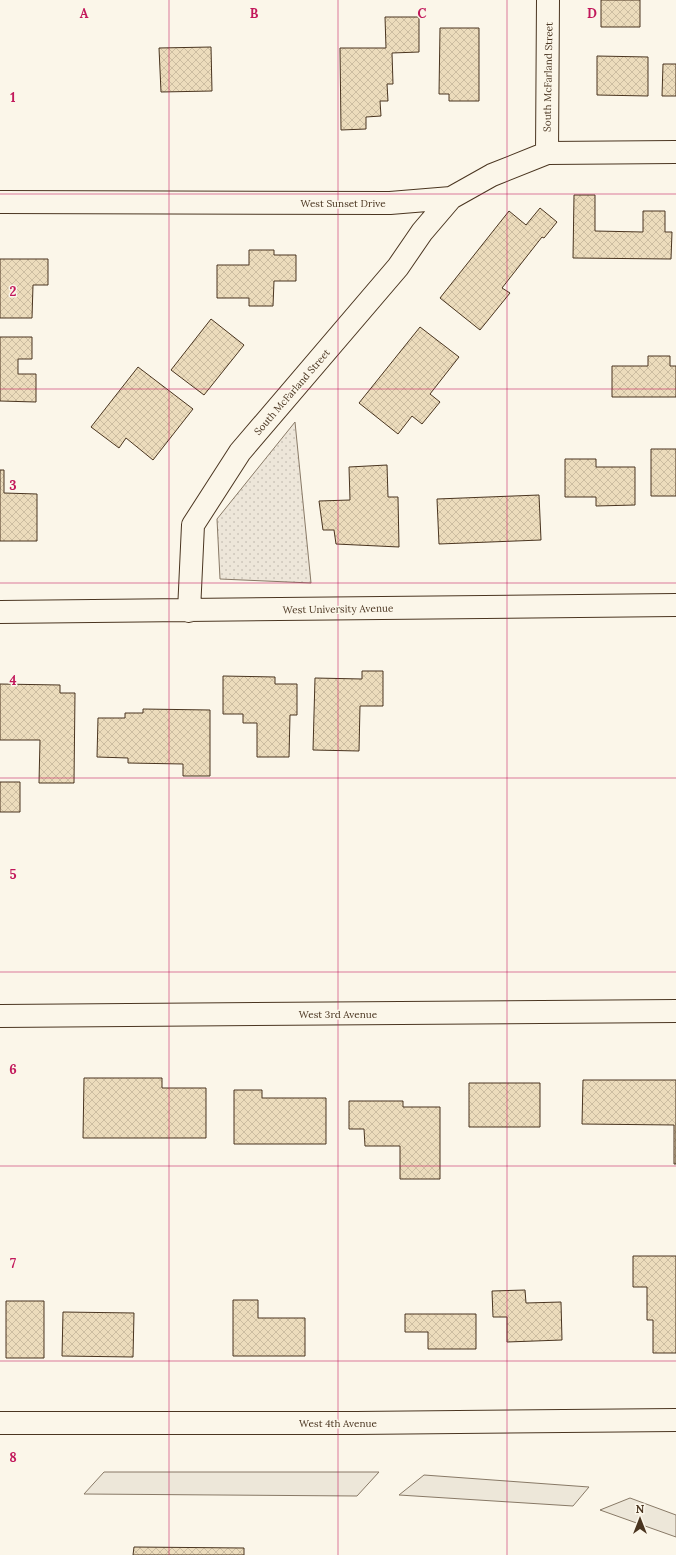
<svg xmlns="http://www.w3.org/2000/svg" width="676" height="1555" font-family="Lora,serif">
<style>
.grass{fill:url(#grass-dots);stroke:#887966}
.parking{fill:#ede7d9;stroke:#887966}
.building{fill:url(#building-cross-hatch);stroke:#4a3520}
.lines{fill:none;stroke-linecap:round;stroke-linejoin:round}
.minor-casing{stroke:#4a3520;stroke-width:24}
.minor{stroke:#fbf6e9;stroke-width:22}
.grid{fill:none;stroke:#c2185b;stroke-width:1;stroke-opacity:0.55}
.labels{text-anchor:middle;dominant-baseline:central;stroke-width:3;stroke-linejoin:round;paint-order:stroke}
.street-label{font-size:10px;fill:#4a3520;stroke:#fbf6e9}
.grid-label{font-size:13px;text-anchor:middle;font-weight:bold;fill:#c2185b;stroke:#fbf6e9;stroke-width:3;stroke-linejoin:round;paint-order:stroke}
</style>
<defs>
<pattern id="grass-dots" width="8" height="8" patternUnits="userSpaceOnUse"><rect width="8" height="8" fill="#ede6d9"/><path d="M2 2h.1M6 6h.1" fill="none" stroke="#cdc6ba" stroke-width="1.8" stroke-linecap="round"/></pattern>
<pattern id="building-cross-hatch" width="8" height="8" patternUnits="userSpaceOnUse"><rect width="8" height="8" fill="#ecdcbc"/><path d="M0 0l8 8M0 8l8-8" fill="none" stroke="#ccbda1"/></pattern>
</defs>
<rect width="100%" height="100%" fill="#fbf6e9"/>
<!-- grass -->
<path class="grass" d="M295 422 311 583 220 579 217 519Z"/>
<!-- parking -->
<path class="parking" d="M104 1472H379L357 1496 84 1494Z
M424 1475 589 1487 573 1506 399 1495Z
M630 1498 676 1515V1537L600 1510Z"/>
<!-- building -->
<path class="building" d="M601 0H640V27H601Z
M385 17H419V52L392 53 393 84H387L388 101H380L381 116 366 117V129L341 130 340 48H386Z
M440 28H479V101H449V94H439Z
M211 47 212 91 161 92 159 48Z
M597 56 648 57V96L597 95Z
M663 64H676V96H662Z
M574 195H595V231L643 232V211H665V232H672L671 259 573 258Z
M540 208 557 222 544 238 542 237 502 288 510 293 480 330 440 298 509 211 526 225Z
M249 250H274V255H296V281H274L273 306H249V298H217V265H249Z
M0 259H48V285H33L32 318H0Z
M211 319 244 345 204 395 171 370Z
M420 327 459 357 430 394 440 402 422 424 412 416 398 434 359 403Z
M0 337H32V359H18V374H36V402L0 401Z
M648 356H670V366H676V397H612V366H648Z
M138 367 193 409 153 460 126 438 119 448 91 427Z
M651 449H676V496H651Z
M565 459H596V467H635V505L596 506V497H565Z
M387 465 388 497H398L399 547 336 544 334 530H323L319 501 350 500 349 467Z
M0 470H4V493L37 494V541H0Z
M539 495 541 540 439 544 437 499Z
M362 671H383V706H360L359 751 313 750 315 678 362 679Z
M223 676 275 677V684H297V715H290L289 757H257V723H243V714H223Z
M0 684 60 685V693H75L74 783H39L40 740H0Z
M143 709 210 710V776H183V764L128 763V758L97 757 98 718H125V713H143Z
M0 782H20V812H0Z
M84 1078H162V1088H206V1138H83Z
M583 1080H676V1164H674V1125L582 1124Z
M469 1083H540V1127H469Z
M234 1090H262V1098H326V1144H234Z
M349 1101H403V1107H440V1179H400V1146H365L364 1129H349Z
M633 1256H676V1353H653V1320H647V1287H633Z
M525 1290 526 1303 561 1302 562 1340 507 1342V1317H493L492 1291Z
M233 1300H258V1318H305V1356H233Z
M6 1301H44V1358H6Z
M63 1312 134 1313 133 1357 62 1356Z
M405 1314H476V1349H428V1332H405Z
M134 1547 244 1548V1555H133Z"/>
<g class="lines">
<defs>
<path id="minor" d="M547 153 548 0
M0 202 390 203 451 198 492 175 547 153 676 152
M189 611 193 525 240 452 398 267 422 232 451 198
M0 612 676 605
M0 1016 676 1011
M0 1423H356L676 1420"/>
</defs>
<!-- minor casing -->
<use href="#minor" class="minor-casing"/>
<!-- minor -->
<use href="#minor" class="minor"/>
</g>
<!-- grid -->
<path class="grid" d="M169 0V1555M338 0V1555M507 0V1555M0 194H676M0 389H676M0 583H676M0 778H676M0 972H676M0 1166H676M0 1361H676"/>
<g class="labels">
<!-- street labels -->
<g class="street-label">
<text transform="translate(548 77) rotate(-89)">South McFarland Street</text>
<text x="343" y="203">West Sunset Drive</text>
<text transform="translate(292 392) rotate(-49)">South McFarland Street</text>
<text transform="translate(338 609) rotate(-1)">West University Avenue</text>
<text x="338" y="1014">West 3rd Avenue</text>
<text x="338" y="1423">West 4th Avenue</text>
</g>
</g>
<g class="grid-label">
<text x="84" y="18">A</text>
<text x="254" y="18">B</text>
<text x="422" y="18">C</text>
<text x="592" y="18">D</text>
<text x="13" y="102">1</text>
<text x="13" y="296">2</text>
<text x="13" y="490">3</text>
<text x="13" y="685">4</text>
<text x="13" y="879">5</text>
<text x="13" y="1074">6</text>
<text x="13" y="1268">7</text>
<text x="13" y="1462">8</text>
</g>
<!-- north arrow -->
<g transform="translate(640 1519)" stroke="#fbf6e9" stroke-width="3" paint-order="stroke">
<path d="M0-3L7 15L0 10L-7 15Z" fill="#4a3520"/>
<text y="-6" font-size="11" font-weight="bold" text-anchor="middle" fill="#4a3520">N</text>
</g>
</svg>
